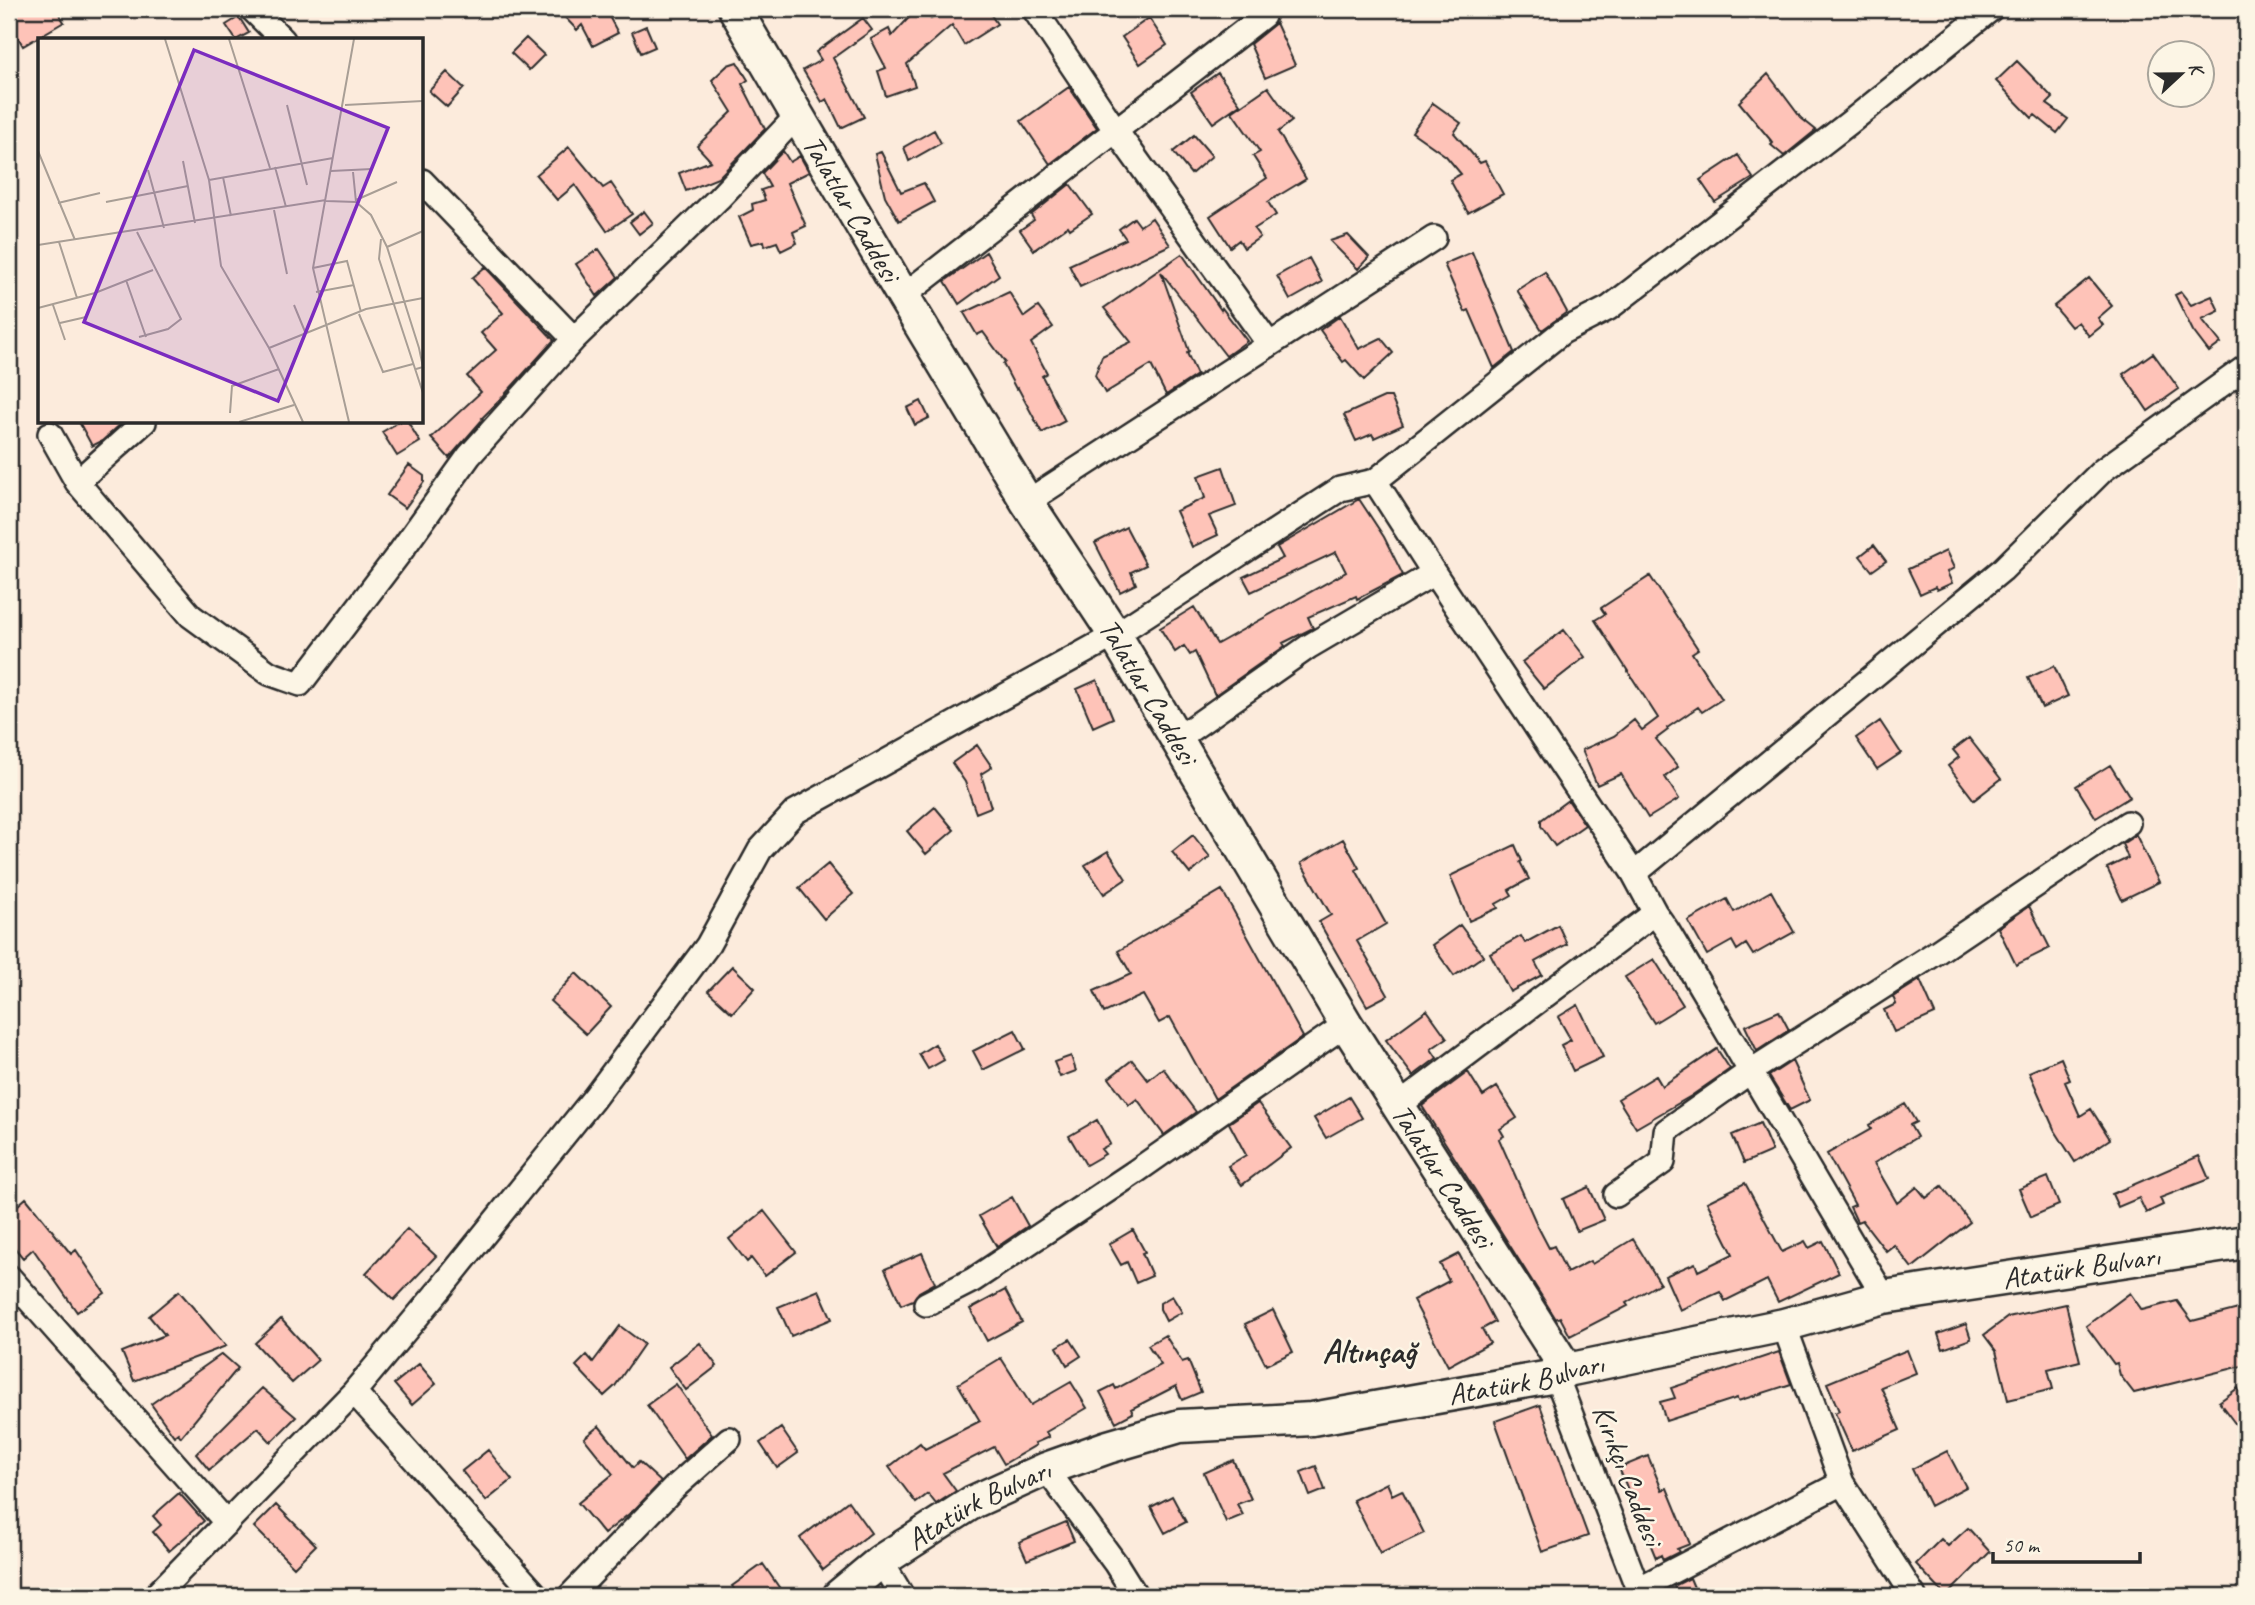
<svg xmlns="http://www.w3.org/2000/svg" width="2255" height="1605" font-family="Caveat,sans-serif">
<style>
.building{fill:#fec3b8;stroke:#2b2b2b;stroke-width:2}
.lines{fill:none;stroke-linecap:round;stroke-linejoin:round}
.street-casing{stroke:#2b2b2b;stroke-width:28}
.secondary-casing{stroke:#2b2b2b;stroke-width:37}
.street{stroke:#fcf5e5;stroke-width:23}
.secondary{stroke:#fcf5e5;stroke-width:32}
.labels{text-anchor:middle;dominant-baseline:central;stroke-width:5;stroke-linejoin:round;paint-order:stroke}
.street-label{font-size:30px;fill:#2b2b2b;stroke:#fcf5e5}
.quarter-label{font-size:33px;font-weight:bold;fill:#2b2b2b;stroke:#fcf5e5}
.inset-road{fill:none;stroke:#a89e95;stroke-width:2}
.view{fill:#7b2cbf;fill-opacity:0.15;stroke:#7b2cbf;stroke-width:3.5}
.inset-edge{fill:none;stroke:#2b2b2b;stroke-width:3.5}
</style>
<rect width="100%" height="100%" fill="#fcebdc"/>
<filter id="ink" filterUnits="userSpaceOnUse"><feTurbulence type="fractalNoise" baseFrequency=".0143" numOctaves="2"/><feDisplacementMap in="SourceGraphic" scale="14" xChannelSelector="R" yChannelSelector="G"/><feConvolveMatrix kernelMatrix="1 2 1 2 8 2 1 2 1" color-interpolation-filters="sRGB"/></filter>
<g filter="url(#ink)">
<!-- building -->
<path class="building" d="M16 9H56L64 22 23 46 9 21V13Z
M557 9H605L618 33 593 46 582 25 577 30Z
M917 9H921L931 19 943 12 941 9H987L997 24 964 45 952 25 907 64 915 86 886 96 878 71 886 68 871 39 889 29 892 36Z
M239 17 249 33 236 40 226 25Z
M863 18 872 30 833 58 864 117 841 128 827 99 822 102 803 70 821 60 816 52Z
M1149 18 1167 45 1140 64 1122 37Z
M1276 23 1295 65 1265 78 1250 44Z
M646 26 655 47 641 53 632 32Z
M526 38 544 55 529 70 511 53Z
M2017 61 2053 98 2047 104 2068 119 2057 133 2035 115 2032 118 1996 81Z
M737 62 748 80 742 84 765 129 718 178 686 191 679 173 711 161 697 146 732 112 712 80 728 65Z
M447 72 464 88 447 107 429 91Z
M1218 73 1240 104 1213 123 1191 92Z
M1768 74 1801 118 1816 130 1784 156 1771 145 1773 143 1739 102Z
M1069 87 1097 128 1050 164 1021 121Z
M1268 87 1292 121 1278 132 1306 179 1268 202 1276 215 1254 229 1260 237 1244 248 1239 240 1230 247 1210 216 1267 178 1253 156 1260 152 1232 112Z
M1433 103 1461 123 1454 133 1480 163 1485 161 1503 194 1468 213 1450 180 1461 174 1446 156 1412 132Z
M934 130 941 143 909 161 904 147Z
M1194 135 1212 156 1191 174 1173 152Z
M569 147 603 188 611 183 632 214 607 231 575 185 557 200 536 175Z
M783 151 790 162 800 156 809 172 787 183 806 226 793 232 797 243 781 251 777 242 765 246 764 241 751 244 739 217 753 210 752 204 765 200 761 190 770 187 762 173Z
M881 152 901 192 924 183 934 202 899 221 885 196 875 154Z
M1738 155 1753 178 1715 202 1700 180Z
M1070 184 1092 214 1070 229 1068 226 1034 250 1020 230 1034 220 1031 215Z
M644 211 653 223 639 234 630 222Z
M1134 218 1140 226 1152 218 1170 245 1080 287 1069 265 1126 239 1119 229Z
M1348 235 1369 257 1358 269 1330 241Z
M599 249 618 277 597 296 576 264Z
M986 252 999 275 959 304 945 281Z
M1472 252 1514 352 1494 368 1469 310 1465 312 1444 264Z
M1182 254 1221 310 1222 308 1247 341 1226 356 1161 272 1189 351 1187 353 1197 375 1166 395 1151 365 1105 393 1095 375 1102 356 1131 342 1104 308Z
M1309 258 1322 282 1290 300 1277 276Z
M485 267 554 340 498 402 482 418 483 419 449 458 431 438 481 392 467 376 496 350 481 333 503 313 472 278Z
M1545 272 1567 312 1542 330 1517 290Z
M2089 278 2112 306 2098 318 2103 325 2089 336 2078 322 2071 327 2054 306Z
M1009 292 1024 317 1038 307 1053 327 1031 343 1047 373 1042 376 1065 421 1042 433 1018 388 1016 389 1003 364 1005 362 983 332 977 335 964 313Z
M2181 292 2191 305 2212 296 2219 311 2202 319 2221 343 2209 352 2193 331 2175 295Z
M1340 316 1359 349 1381 338 1393 353 1364 380 1346 360 1343 362 1320 330Z
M2153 353 2179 389 2148 411 2123 374Z
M1384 397H1391L1403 425 1374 438 1372 434 1356 441 1344 415Z
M921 401 929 418 915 425 907 408Z
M79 422H123L102 441 92 446Z
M399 422H408L420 442 397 456 382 432Z
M409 465 424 476V482L405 508 387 495Z
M1223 467 1236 506 1209 516 1218 535 1192 547 1176 511 1205 498 1198 476Z
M1359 499 1384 537 1403 575 1357 599 1356 596 1308 617 1313 628 1283 643 1285 646 1215 695 1195 652 1190 655 1184 646 1175 652 1160 628 1194 607 1217 644 1346 572 1336 552 1251 592 1243 577 1283 558 1277 547Z
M1126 527 1146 565 1131 572 1136 584 1120 592 1095 543Z
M1874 545 1886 561 1872 571 1860 556Z
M1946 551 1954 568 1947 572 1952 583 1937 590 1935 587 1920 594 1908 569Z
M1650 576 1698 649 1692 653 1722 699 1702 712 1698 707 1667 728 1668 730 1656 739 1678 767 1665 777 1679 799 1648 818 1621 774 1597 785 1582 750 1614 736 1634 720 1642 730 1658 718 1595 620 1605 614 1601 608Z
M1564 630 1585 657 1544 689 1522 662Z
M2054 666 2068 696 2042 708 2028 678Z
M1097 680 1113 718 1093 727 1077 689Z
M1880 721 1901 753 1877 769 1856 738Z
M1969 738 2001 779 1974 800 1948 766 1959 757 1953 750Z
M977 745 992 767 981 774 991 807 976 813 965 782 952 763Z
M2110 765 2130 797 2096 818 2076 786Z
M1568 800 1585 825 1555 846 1541 826V820Z
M935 807 954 830 926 854 907 831Z
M1193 835 1210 857 1190 874 1172 852Z
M2136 835 2159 882 2122 900 2107 868 2128 858 2122 844Z
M1343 839 1359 868 1356 870 1386 924 1357 941 1388 995 1367 1006 1319 922 1331 915 1301 863Z
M1515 845 1522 861 1520 862 1529 879 1509 890 1512 895 1496 904 1498 908 1469 921 1450 876Z
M1108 851 1126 879 1104 894 1085 865Z
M828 864 853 894 824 919 799 888Z
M1222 890 1303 1037 1215 1099 1170 1017 1159 1023 1143 995 1104 1013 1094 991 1131 974 1118 951Z
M1771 891 1794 932 1753 955 1746 944 1737 950 1732 941 1707 955 1688 921 1727 899 1734 912Z
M2029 906 2050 948 2016 965 1998 928Z
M1460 925 1483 956 1454 976 1432 945Z
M1558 925 1567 944 1535 962 1542 975 1510 992 1490 953 1521 936 1525 943Z
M1654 959 1683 1005 1654 1023 1625 977Z
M732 966 755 988 732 1013 708 991Z
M576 973 611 1007 586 1034 550 1001Z
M1920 980 1935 1014 1894 1032 1884 1010 1896 1004 1893 997Z
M1578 1005 1603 1057 1573 1071 1561 1045 1571 1040 1558 1017Z
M1427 1010 1447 1038 1431 1049 1437 1058 1413 1076 1386 1040Z
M1779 1011 1789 1030 1757 1051 1745 1026Z
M1015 1030 1025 1049 983 1070 973 1051Z
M935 1044 944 1060 928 1069 919 1054Z
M1717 1049 1730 1069 1691 1096 1636 1128 1618 1099 1656 1076 1662 1086Z
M1071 1056 1076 1071 1060 1077 1054 1062Z
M2061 1058 2070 1080 2065 1082 2080 1116 2091 1109 2110 1139 2075 1162 2054 1129 2029 1072Z
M1132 1060 1148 1080 1163 1068 1196 1112 1164 1135 1137 1099 1129 1105 1109 1078Z
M1792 1061 1810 1100 1790 1110 1769 1076Z
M1468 1072 1483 1096 1497 1087 1517 1118 1500 1129 1504 1136 1499 1139 1537 1225 1549 1248 1554 1246 1567 1273 1590 1261 1592 1264 1633 1239 1660 1283 1626 1303 1628 1306 1570 1336 1560 1317 1556 1319 1422 1106Z
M1349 1097 1362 1118 1326 1138 1314 1118Z
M1258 1103 1291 1148 1242 1185 1228 1166 1246 1155 1229 1123Z
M1905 1104 1916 1122 1910 1125 1917 1137 1874 1163 1897 1203 1917 1187 1926 1198 1942 1186 1970 1222 1912 1268 1894 1245 1886 1251 1862 1220 1857 1222 1850 1207 1855 1205 1827 1154 1871 1129 1869 1125Z
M1097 1120 1110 1144 1101 1149 1105 1154 1086 1165 1069 1136Z
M1760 1123 1772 1151 1744 1163 1732 1135Z
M2199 1156 2209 1179 2160 1198 2163 1205 2146 1213 2139 1198 2118 1207 2112 1194Z
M2048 1177 2059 1205 2031 1217 2019 1189Z
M1745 1183 1782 1252 1805 1241 1809 1248 1823 1241 1839 1273 1778 1302 1767 1280 1725 1301 1720 1292 1680 1310 1665 1276 1695 1263 1698 1271 1733 1254 1707 1202Z
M1589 1187 1604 1220 1577 1231 1563 1199Z
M1012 1197 1028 1226 997 1247 979 1216Z
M26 1198 71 1254 76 1250 105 1293 77 1312 33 1249 23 1258 9 1241V1213Z
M764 1211 796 1252 765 1276 751 1258 747 1262 729 1239Z
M407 1229 436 1256 394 1300 366 1273Z
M1133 1230 1145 1252 1142 1253 1152 1276 1136 1283 1127 1262 1121 1265 1109 1244Z
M922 1253 935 1283 919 1292 913 1300 901 1305 885 1269Z
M1459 1254 1495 1322 1482 1329 1490 1343 1448 1366 1413 1300 1449 1281 1440 1264Z
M819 1290 832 1319 791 1336 778 1307Z
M1005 1290 1022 1322 987 1341 970 1309Z
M179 1291 226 1346 134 1381 122 1352 165 1335 149 1316Z
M2130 1293 2142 1310 2177 1301 2192 1321 2246 1307V1365L2134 1393 2120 1375 2117 1363 2114 1364 2086 1326Z
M1172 1296 1182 1312 1166 1321 1160 1309V1303Z
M2066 1304 2080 1361 2048 1369 2053 1389 2008 1400 1996 1351 1984 1335 2008 1317Z
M1273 1310 1293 1352 1266 1365 1245 1324Z
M281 1319 318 1360 292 1383 255 1343Z
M1966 1324 1971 1339 1943 1349 1938 1334Z
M620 1326 644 1344 615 1386 604 1396 576 1366 587 1355 593 1362Z
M1165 1335 1182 1362 1188 1360 1201 1392 1182 1400 1176 1386 1131 1409 1133 1413 1116 1422 1100 1392 1114 1385 1116 1389 1161 1365 1148 1345Z
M1070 1339 1081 1356 1067 1365 1057 1347Z
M700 1343 717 1366 686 1390 669 1367Z
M1907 1350 1916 1373 1881 1387 1900 1430 1852 1451 1835 1413 1839 1411 1827 1383Z
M1779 1352 1791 1384 1738 1401 1737 1398 1666 1421 1660 1402 1675 1398 1671 1388Z
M222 1354 238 1368 181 1437 178 1433 174 1436 151 1404Z
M1001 1358 1031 1405 1071 1382 1087 1408 1046 1432 1049 1437 1035 1443 1036 1445 1004 1464 994 1447 943 1473 956 1491 936 1504 928 1494 916 1503 889 1467 920 1443 925 1449 980 1421 958 1384Z
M419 1364 436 1384 412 1405 394 1384Z
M676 1384 712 1435 685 1459 647 1405Z
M262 1388 296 1417 271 1442 258 1428 209 1470 196 1454Z
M2238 1388 2246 1399V1438L2219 1402Z
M1540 1405 1588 1536 1542 1552 1495 1421Z
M599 1426 633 1468 639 1462 661 1482 634 1510 604 1534 578 1503 613 1474 584 1438Z
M781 1428 798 1453 777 1468 760 1443Z
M488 1450 512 1480 486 1501 462 1471Z
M1947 1451 1966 1487 1930 1506 1912 1469Z
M1648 1456 1662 1490 1667 1488 1690 1544 1677 1549 1679 1552 1663 1560 1661 1555 1656 1558 1619 1468Z
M1233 1460 1251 1499 1237 1504 1243 1515 1226 1522 1204 1473Z
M1316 1466 1325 1490 1310 1496 1301 1472Z
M1387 1483 1392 1495 1402 1490 1424 1533 1380 1554 1353 1500Z
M179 1493 204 1521 169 1551 153 1532 161 1525 153 1516Z
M1172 1496 1186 1522 1165 1533 1151 1507Z
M848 1501 871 1533 823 1570 800 1538Z
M276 1505 316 1545 294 1567 254 1527Z
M1066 1522 1074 1541 1027 1560 1019 1542Z
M1968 1528 1990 1552 1946 1596 1916 1564 1941 1539 1948 1546Z
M763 1564 785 1596H739L732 1586Z
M1690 1578 1695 1590 1678 1596 1674 1586Z"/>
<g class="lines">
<defs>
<path id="street" d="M252 9 283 40
M1034 9 1116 131 1269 344
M422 181 574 339
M903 296 1263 16
M50 434 77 482 191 616 269 673 300 684 401 551 469 456 574 339 719 198 797 116
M1375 481 1434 573 1634 874 1655 913 1667 930 1884 1297
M77 482 144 422
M1027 502 1434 238
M1177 739 1308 647 1434 573
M1634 874 2002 570 2103 470 2246 367
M1398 1106 1655 913
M1616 1195 1663 1162 1666 1131 1751 1071 1931 956 2128 823
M9 1277 227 1523
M926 1304 973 1280 1135 1172 1346 1024
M1784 1325 1842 1483 1914 1596
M1556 1376 1638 1589 1635 1596
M354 1392 537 1596
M1046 1469 1116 1564 1136 1596
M881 1561 902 1596
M1638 1589 1842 1483
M155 1596 354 1392 441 1288 594 1098 708 945 760 850 795 812 1115 635 1340 489 1375 481 1562 332 1609 308 1849 123 1991 9
M570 1596 674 1488 729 1439"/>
<g id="secondary">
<path id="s1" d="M735 9 903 296 1027 502 1115 635 1346 1024 1567 1370"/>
<path id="s2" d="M839 1596 881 1561 973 1502 1046 1469 1108 1447 1180 1426 1312 1419 1556 1376 1567 1370 1784 1325 1884 1297 2246 1242"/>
</g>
</defs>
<!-- street casing -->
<use href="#street" class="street-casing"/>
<!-- secondary casing -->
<use href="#secondary" class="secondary-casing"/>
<!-- street -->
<use href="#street" class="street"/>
<!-- secondary -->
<use href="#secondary" class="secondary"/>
</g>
</g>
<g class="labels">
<!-- street labels -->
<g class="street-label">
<text stroke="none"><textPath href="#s1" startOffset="231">Talatlar Caddesi</textPath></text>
<text stroke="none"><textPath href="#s1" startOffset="798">Talatlar Caddesi</textPath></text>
<text stroke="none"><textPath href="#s1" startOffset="1365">Talatlar Caddesi</textPath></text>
<text stroke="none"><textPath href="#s2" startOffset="1302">Atatürk Bulvarı</textPath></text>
<text stroke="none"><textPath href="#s2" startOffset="735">Atatürk Bulvarı</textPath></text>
<text transform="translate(1628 1475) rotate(69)">Kırıkçı Caddesi</text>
<text stroke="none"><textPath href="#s2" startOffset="168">Atatürk Bulvarı</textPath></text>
</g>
<!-- quarter labels -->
<g class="quarter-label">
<text x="1369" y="1351">Altınçağ</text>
</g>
</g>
<!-- overview -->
<g transform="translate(38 38)">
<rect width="385" height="385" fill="#fcebdc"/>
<path class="inset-road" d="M127 1 171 142 183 228 231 310 265 384M191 1 232 130M249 67 269 147M307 67 385 63M0 113 37 202M145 123 157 185M237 129 248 169M110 132 126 190M293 133 334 131M315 134 318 164M185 139 193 178M171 142 295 120M318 162 359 144M288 163 318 164 333 177 349 209 381 310 385 329 378 331M68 164 150 148M20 165 62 155M236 172 249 236M99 194 143 281 130 291 101 299M343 201 341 221 385 355M21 204 39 260M0 207 288 162M349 209 385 193M275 230 309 223 323 274M88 242 108 299M278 254 316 247M15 267 27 302M256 267 268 296M0 270 57 255 115 232M321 276 345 334 375 326M22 285 48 279M231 310 328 271 385 260M192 375 194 348 241 331M201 384 256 367M311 384 275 230 316 1"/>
<path class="view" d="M156 12 350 90 240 363 46 284Z"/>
<rect width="385" height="385" class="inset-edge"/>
</g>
<!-- margin -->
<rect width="2255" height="1605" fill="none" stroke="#fcf5e5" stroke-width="35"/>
<rect x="18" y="18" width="2220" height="1570" fill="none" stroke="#2b2b2b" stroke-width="2.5" filter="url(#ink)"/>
<!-- north arrow -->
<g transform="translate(2181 74) rotate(68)"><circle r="33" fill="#fcf5e5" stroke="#a8a49b" stroke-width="2"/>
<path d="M0-5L12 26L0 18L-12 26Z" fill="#2b2b2b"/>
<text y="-10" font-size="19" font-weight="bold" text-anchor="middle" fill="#2b2b2b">K</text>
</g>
<!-- scale -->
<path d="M1993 1552v10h147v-10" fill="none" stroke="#2b2b2b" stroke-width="3.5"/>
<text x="2003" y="1552" font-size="21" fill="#2b2b2b" stroke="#fcf5e5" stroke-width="5" paint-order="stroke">50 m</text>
</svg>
